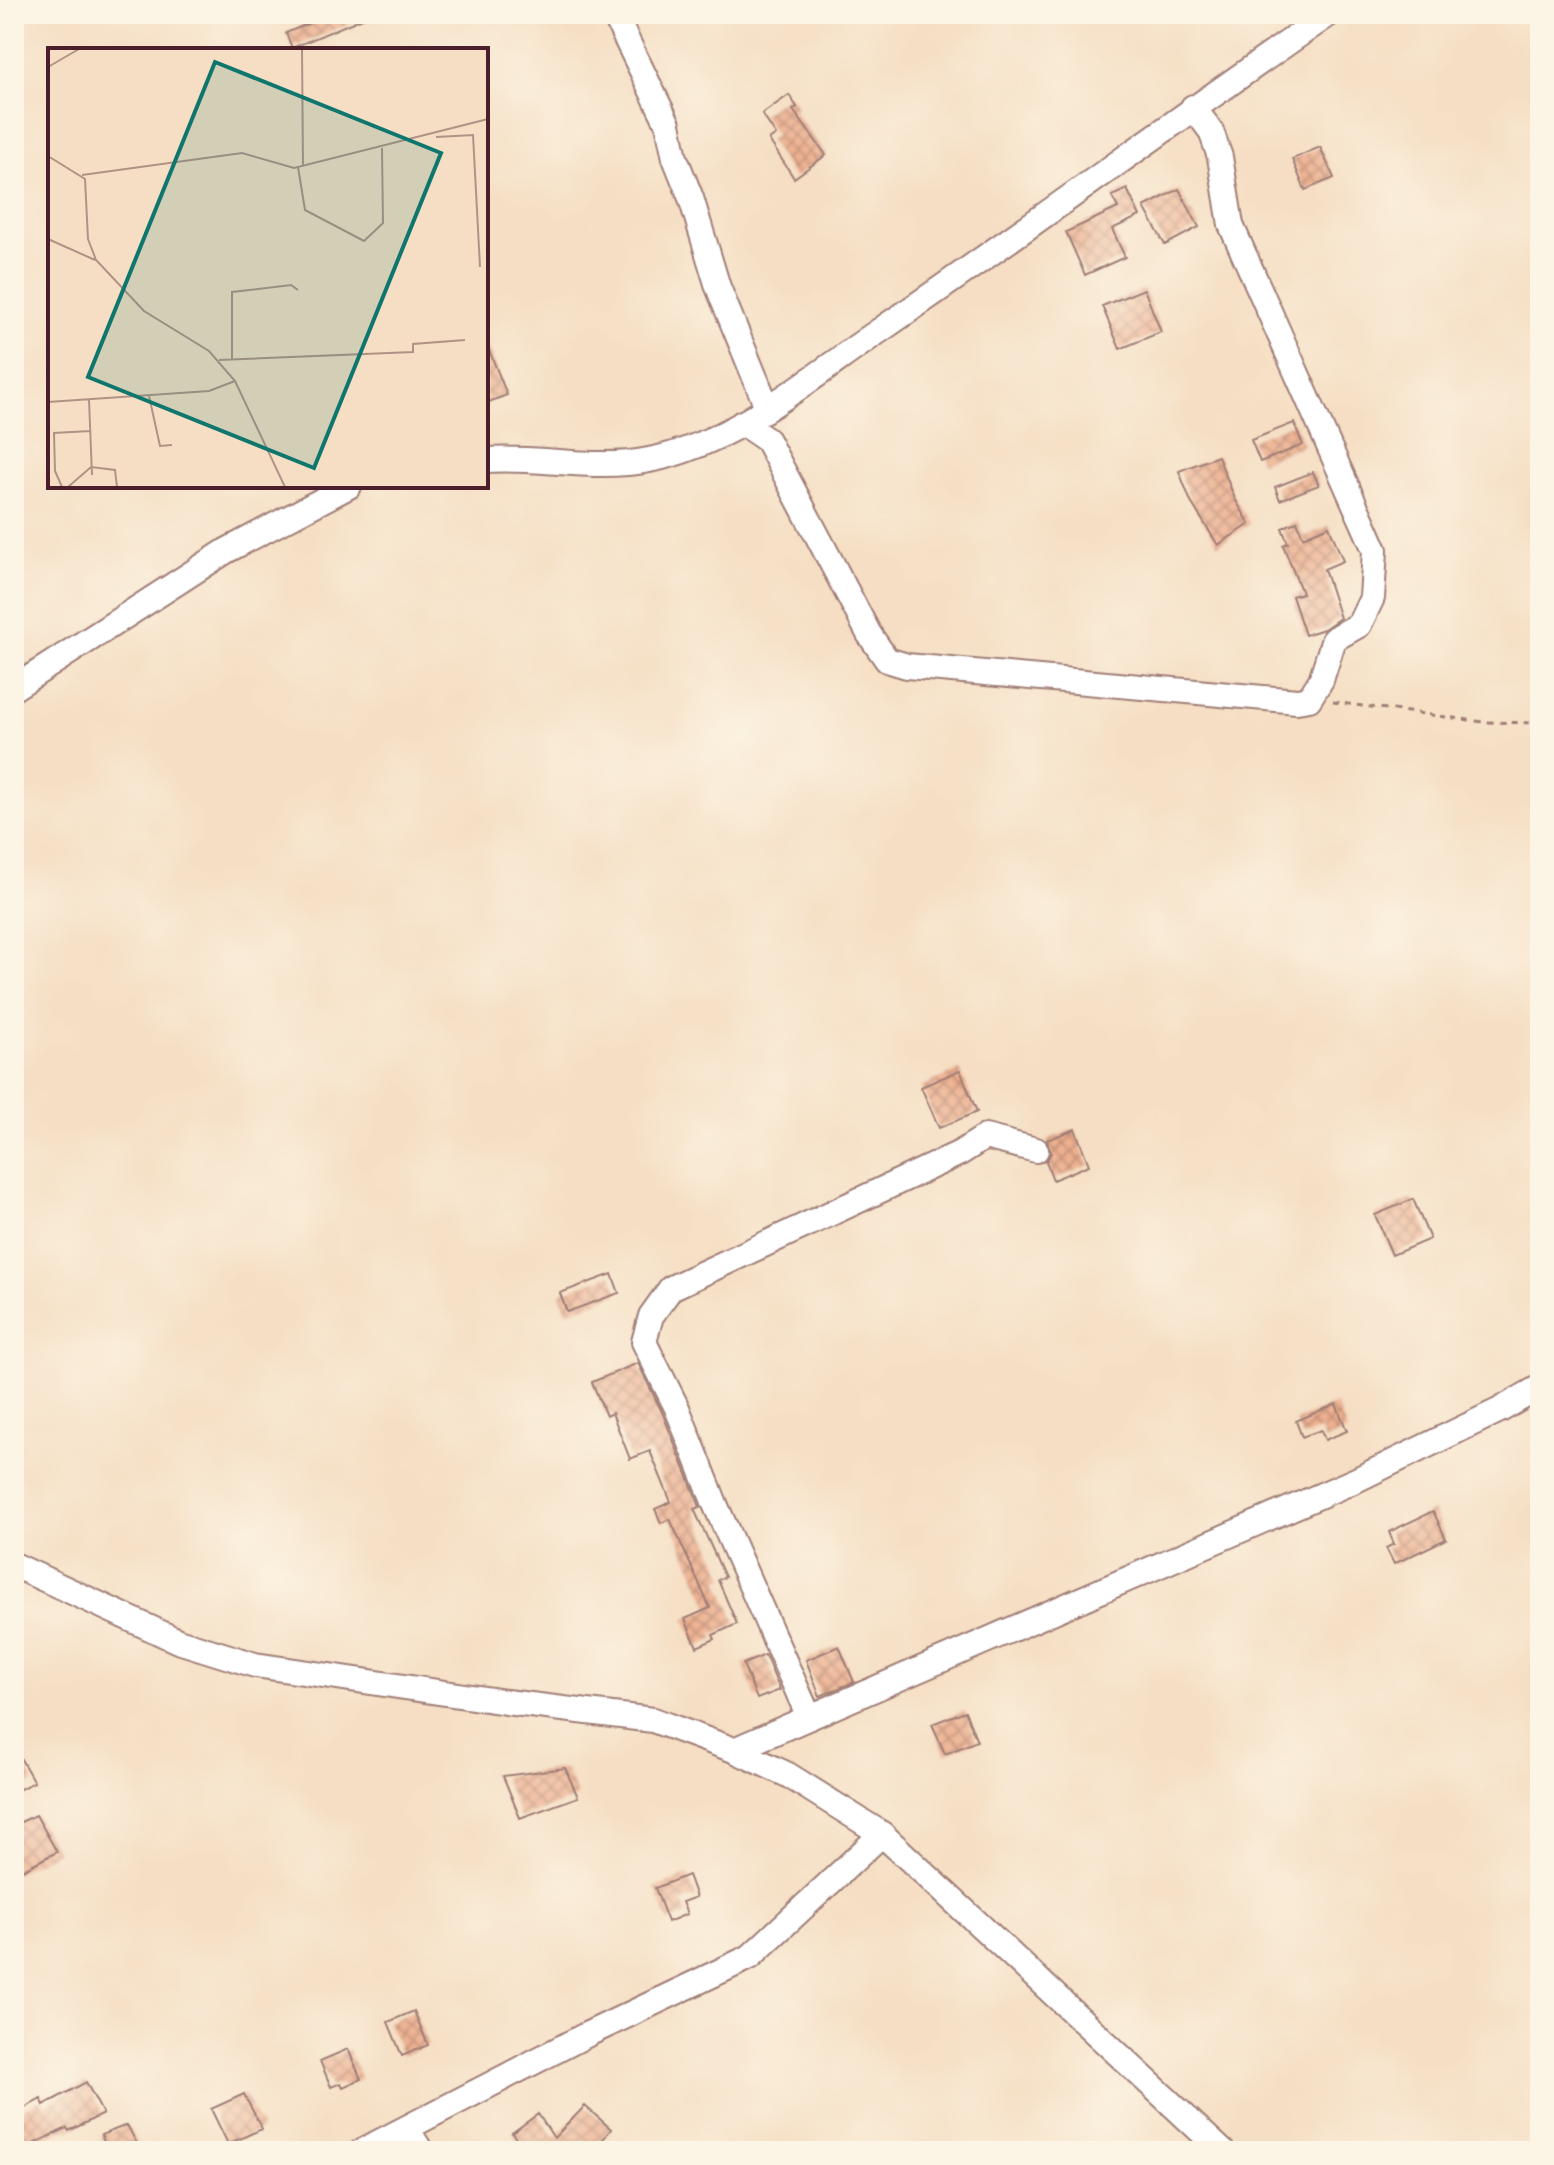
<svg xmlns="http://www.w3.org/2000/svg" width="1554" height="2165" font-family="'IM FELL Great Primer',serif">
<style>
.building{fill:url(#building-cross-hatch)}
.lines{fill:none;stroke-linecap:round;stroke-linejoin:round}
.minor-casing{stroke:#a07e77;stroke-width:28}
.path{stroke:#a07e77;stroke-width:3;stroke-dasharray:6 6;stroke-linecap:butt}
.minor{stroke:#fff;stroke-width:24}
.inset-road{fill:none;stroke:#b19286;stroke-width:2}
.view{fill:#0f766e;fill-opacity:0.15;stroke:#0f766e;stroke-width:4}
.inset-edge{fill:none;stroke:#4a1f2b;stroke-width:4}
</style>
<defs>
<pattern id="building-cross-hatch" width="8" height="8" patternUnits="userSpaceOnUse" patternTransform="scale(2)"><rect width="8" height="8" fill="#edb090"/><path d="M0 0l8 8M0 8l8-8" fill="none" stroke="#c28f76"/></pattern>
</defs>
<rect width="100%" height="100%" fill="#fcf5e5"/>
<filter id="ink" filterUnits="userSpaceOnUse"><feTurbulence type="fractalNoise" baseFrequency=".0125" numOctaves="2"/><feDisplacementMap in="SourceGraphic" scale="16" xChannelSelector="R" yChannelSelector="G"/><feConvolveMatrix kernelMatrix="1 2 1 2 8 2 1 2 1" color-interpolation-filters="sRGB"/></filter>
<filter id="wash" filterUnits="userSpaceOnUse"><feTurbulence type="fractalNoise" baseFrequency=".006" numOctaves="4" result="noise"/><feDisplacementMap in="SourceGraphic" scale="32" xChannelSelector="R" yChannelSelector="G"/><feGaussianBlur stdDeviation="1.8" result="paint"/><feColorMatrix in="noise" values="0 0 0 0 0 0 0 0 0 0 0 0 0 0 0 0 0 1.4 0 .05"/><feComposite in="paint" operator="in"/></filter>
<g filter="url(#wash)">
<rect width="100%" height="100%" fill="#f5dec3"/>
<g id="blocks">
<!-- building -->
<path class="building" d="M330 14H372L292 48 286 33Z
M789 95 797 107 793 110 826 155 794 178 769 140 776 135 762 114Z
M1320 147 1334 178 1305 190 1292 159Z
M1127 189 1140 216 1112 229 1125 257 1085 275 1066 232 1118 208 1112 196Z
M1179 189 1199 227 1165 245 1144 207Z
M1144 289 1161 332 1120 349 1102 306Z
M487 345 507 395 486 403V346Z
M1294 423 1303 445 1260 462 1251 440Z
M1218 456 1235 499 1250 524 1218 545 1191 502 1179 471Z
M1313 472 1319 485 1280 500 1275 487Z
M1297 521 1303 537 1329 526 1343 561 1324 569 1340 618 1324 629 1305 635 1292 596 1302 593 1283 545 1288 543 1282 528Z
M960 1070 977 1112 939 1128 921 1087Z
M1075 1129 1089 1165 1053 1180 1046 1161 1051 1153 1047 1140Z
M1413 1199 1430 1239 1392 1255 1375 1215Z
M612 1274 619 1293 567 1312 560 1293Z
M638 1363 662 1412 700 1507 694 1509 725 1577 718 1580 737 1624 713 1635 715 1639 697 1647 685 1619 710 1608 670 1519 661 1523 655 1509 671 1502 650 1451 630 1459 612 1413 606 1416 592 1382Z
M1336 1404 1347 1431 1325 1440 1321 1430 1302 1437 1296 1421Z
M1433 1511 1446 1539 1394 1564 1386 1548 1394 1544 1389 1532Z
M839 1646 854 1682 820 1696 806 1660Z
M765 1655 780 1690 757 1699 743 1664Z
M965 1711 977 1741 945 1754 932 1724Z
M14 1747 34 1782 14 1792Z
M565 1768 578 1797 520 1818 503 1776Z
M36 1815 57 1852 14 1874V1825Z
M688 1875 696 1897 682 1902 687 1914 668 1922 655 1888Z
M414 2011 428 2045 402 2056 388 2022Z
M348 2049 361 2079 343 2087 341 2083 331 2087 320 2061Z
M86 2082 103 2114 69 2131 67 2128 25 2148 14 2123V2114L41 2099 44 2105Z
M244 2094 262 2129 228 2144 211 2109Z
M585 2106 611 2129 594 2151H525L512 2133 538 2114 554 2138Z
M127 2125 141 2151H108L101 2135Z"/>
</g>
</g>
<g filter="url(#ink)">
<use href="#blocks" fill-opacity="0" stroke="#a07e77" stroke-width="2"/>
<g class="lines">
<defs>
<path id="minor" d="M614 14 668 124 675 158 691 198 718 287 767 407
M742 423 767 440 869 634 887 660 907 666 1297 701 1309 699 1321 680 1334 639 1359 625 1372 598 1375 550 1231 225 1220 157 1211 131 1193 107
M486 460C541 456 594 471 649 460 733 444 810 378 879 331 1031 227 1178 118 1329 14
M14 688 226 551 349 486
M14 1565 178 1641 255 1665 506 1702 653 1720 734 1750 788 1775 882 1834 1222 2151
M809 1717 715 1504 677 1408 644 1342 651 1316 671 1288 960 1153 985 1137 1036 1150
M734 1750 1356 1480 1500 1410 1540 1387
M407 2129 421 2151
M362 2151 588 2034 750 1957 882 1834"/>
</defs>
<!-- minor casing -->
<use href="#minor" class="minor-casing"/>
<!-- path -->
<path class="path" d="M1333 702 1484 722 1540 723"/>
<!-- minor -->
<use href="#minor" class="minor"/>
</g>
</g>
<!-- overview -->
<g transform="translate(48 48)">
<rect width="440" height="440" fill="#f5dec3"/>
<path class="inset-road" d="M254 1 255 118M0 19 31 1M388 89 425 87 432 219M0 108 37 131 40 191 48 212 96 263 161 303 187 333 237 439M250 119 257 162 316 193 335 175 334 100M34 127 194 105 246 120 440 71M0 191 47 212M184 311V244L243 237 250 242M171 312 365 304V296L417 292M101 348 112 398 124 397M41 352 44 427M0 354 161 343 187 333M14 439 7 423 6 385 42 383M20 439 43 419 67 422 69 439"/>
<path class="view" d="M167 14 393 105 266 420 40 329Z"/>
<rect width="440" height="440" class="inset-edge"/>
</g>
<!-- margin -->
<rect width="1554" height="2165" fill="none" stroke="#fcf5e5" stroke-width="48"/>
</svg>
